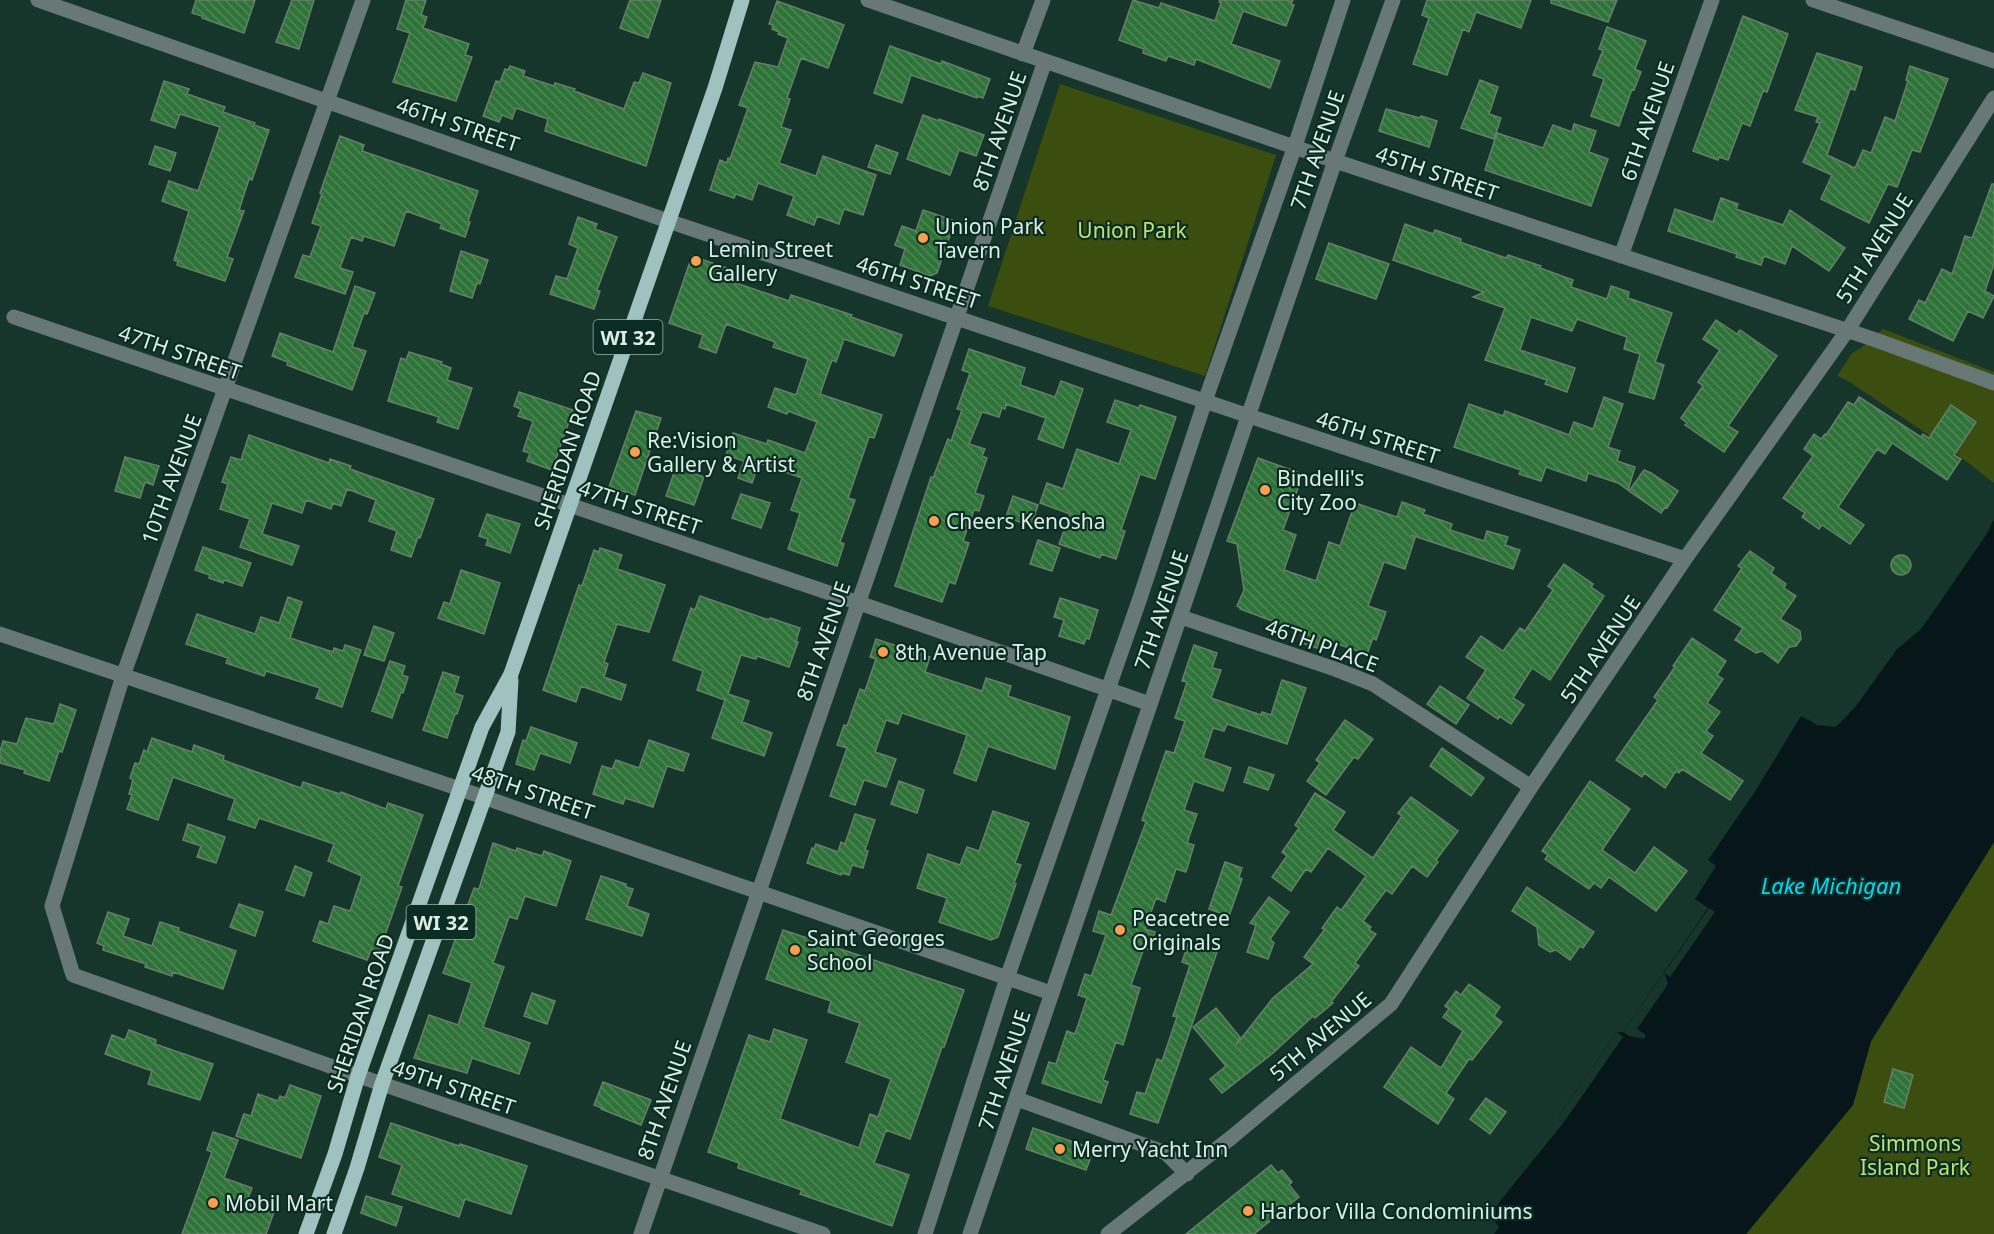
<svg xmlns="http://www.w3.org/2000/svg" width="1994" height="1234" font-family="'Noto Sans',sans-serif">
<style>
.park{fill:#3c4e0f}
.water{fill:#07161a}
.pier{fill:#16362b}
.building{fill:url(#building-back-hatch);stroke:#677f69;stroke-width:1.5}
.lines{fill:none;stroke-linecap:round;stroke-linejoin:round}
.minor{stroke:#687877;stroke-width:15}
.major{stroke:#9fc1bf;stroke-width:15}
.poi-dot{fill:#fb9e52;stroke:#0b2c22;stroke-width:2}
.labels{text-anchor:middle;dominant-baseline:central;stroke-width:4.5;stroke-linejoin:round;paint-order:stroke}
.shield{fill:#0b2c22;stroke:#9db3aa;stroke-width:1.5}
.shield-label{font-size:20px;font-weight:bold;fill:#dbede5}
.street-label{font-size:21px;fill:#dbede5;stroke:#0b2c22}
.poi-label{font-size:21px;fill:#dbede5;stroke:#0b2c22;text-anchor:start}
.park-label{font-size:21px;fill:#bde174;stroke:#0b2c22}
.water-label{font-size:22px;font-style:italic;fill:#00d8f8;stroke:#0b2c22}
</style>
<defs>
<pattern id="building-back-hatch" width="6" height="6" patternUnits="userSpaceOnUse" patternTransform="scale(1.5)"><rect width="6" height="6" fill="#2f733a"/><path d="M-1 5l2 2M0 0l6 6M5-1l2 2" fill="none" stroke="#4d8756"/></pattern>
</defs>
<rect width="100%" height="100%" fill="#16362b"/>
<!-- park -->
<path class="park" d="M1060 84 1276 155 1205 376 988 306Z
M1883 329 1994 372V483L1954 452 1848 381 1837 376 1852 353 1861 348Z
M1994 842V1234H1746L1853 1105 1871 1042Z"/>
<!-- water -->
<path class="water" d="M1994 520V842L1871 1041 1853 1105 1746 1234H1494L1499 1227 1489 1215 1564 1122 1557 1118 1617 1032H1623L1708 908 1695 899 1716 866 1708 860 1756 790 1801 716 1808 720 1812 718 1839 717 1893 649 1921 622Z"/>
<!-- pier -->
<path class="pier" d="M1994 517 1988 532 1936 608 1920 630 1897 649 1856 706 1836 727 1817 725 1809 720 1812 715 1824 716 1837 714 1891 647 1918 620 1960 561Z
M1709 908 1715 912 1670 977 1664 973 1668 984 1637 1029 1646 1035 1644 1039 1629 1036 1623 1032Z
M1617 1032 1623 1037 1564 1122 1557 1118Z"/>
<!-- building -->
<path class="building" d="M196 0H255L244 33 202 18V16L192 13Z
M292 0H314L299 49 276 42Z
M406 0H426L421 15 427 17 423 28 469 44 465 55 472 57 456 101 393 82 410 33 397 29Z
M630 0H661L648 38 620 28Z
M1133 0 1159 8 1161 3 1215 21 1221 3 1219 2 1220 0H1293L1291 4 1294 5 1286 26 1243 11 1231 44 1280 61 1270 88 1196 59 1194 65 1168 56 1166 61 1143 53 1144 49 1119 40Z
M1427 0H1531L1521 28 1476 12 1469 32 1463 29 1447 75 1413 64 1429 18 1422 15Z
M1551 0H1617L1608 22 1551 3Z
M777 1 844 25 828 68 801 58 787 98 790 99 781 127 791 130 779 163 816 176 823 156 876 175 863 215 844 209 839 224 817 216 814 225 787 215 794 196 758 183 752 200 736 194 734 198 710 190 720 160 727 163 728 158 730 159 748 108 739 105 755 62 778 67 788 38 778 34 779 32 772 29 773 25 769 24Z
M1743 16 1788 34 1767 92 1763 91 1750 126 1742 123 1728 160 1719 157 1718 160 1693 151Z
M1607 27 1646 41 1635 69 1641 72 1634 90 1632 89 1619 126 1591 116 1604 79 1593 75 1603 50 1599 49Z
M890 46 941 64 942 61 990 79 983 98 977 96V98L911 75 902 103 874 93Z
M1817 53 1862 67 1855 90 1850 89 1827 155 1855 168 1863 150 1871 153 1885 117 1895 121 1908 81 1906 80 1910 66 1948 79 1920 152 1912 150 1897 187 1888 184 1869 223 1821 199 1832 175 1803 162 1820 123 1816 122 1818 117 1795 110Z
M510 66 525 71 523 76 554 86 555 83 575 89 574 91 624 109 634 82 639 83 643 73 671 83 646 166 545 131 548 119 516 108 512 119 502 115 499 122 483 116 496 81 500 82 505 69 508 70Z
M1480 80 1498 87 1489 114 1501 118 1494 139 1461 128Z
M164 81 189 89 187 94 225 107 223 112 255 123 254 125 269 130 252 180 249 179 239 210 244 211 227 257 233 259 225 281 177 265 178 262 174 260 189 211 162 201 169 181 198 191 220 127 180 114 175 128 151 120Z
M1386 109 1420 118 1421 116 1437 121 1429 147 1379 131Z
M923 115 939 121V119L984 135 976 156 959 150 950 175 907 159Z
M1574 124 1596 131 1589 152 1608 159 1591 206 1485 170 1497 133 1543 148 1553 125 1572 132Z
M340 136 364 145 362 151 478 191 468 221 470 222 465 237 440 228 442 224 406 211 394 246 364 236 362 241 351 237 340 268 353 272 345 294 295 277 303 255 310 257 321 226 312 223 322 194 320 193Z
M876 145 898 153 890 174 868 167Z
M155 146 176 153 170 171 149 164Z
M1992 184H1994V264L1985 291 1994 296 1983 318 1968 311 1953 341 1909 319 1919 300 1925 303 1942 269 1952 274 1965 236 1972 238Z
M1721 198 1738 204 1736 209 1783 225 1790 210 1845 248 1829 271 1792 246 1785 264 1764 256 1761 265 1736 257 1737 254 1668 231 1675 209 1713 222Z
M923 210 955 221 937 273 930 276 900 265 905 249 895 245 902 226 916 231Z
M578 217 597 224 595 229 617 237 597 290 600 291 594 309 550 294 556 276 567 279 578 248 569 244Z
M1405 224 1433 234 1435 230 1461 239 1460 242 1506 258 1508 255 1541 266 1540 268 1573 280 1571 287 1607 299 1611 286 1629 292 1628 298 1672 313 1655 362 1664 365 1654 399 1629 392 1640 354 1624 349 1627 337 1577 319 1572 331 1531 317 1520 350 1575 368 1567 392 1545 384 1547 380 1485 360 1505 308 1473 297 1484 292 1393 260Z
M1329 243 1389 264 1376 299 1316 279Z
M461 251 488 260 480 284 477 283 472 298 450 291Z
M692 256 727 268 724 277 730 279V281L789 301 791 295 852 315 851 317 902 335 894 356 844 339 836 362 832 360 820 394 882 415 874 438 869 437 848 498 855 500 840 542 844 544 837 566 788 549 800 513 791 510 802 478 759 463 752 483 738 478 744 461 726 455 733 433 767 444 768 440 805 453 817 422 788 411 787 414 768 407 775 388 796 395 808 359 773 347 775 342 726 324 716 353 699 347 703 335 669 323Z
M355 286 375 293 367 314 364 313 352 347 366 351 352 390 287 365 288 362 272 356 280 333 333 352Z
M1716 320 1737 334 1740 330 1777 356 1728 426 1738 432 1724 452 1685 425 1687 423 1681 418 1703 386 1698 382 1720 350 1703 339Z
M969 349 1025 368 1020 385 1055 397 1061 381 1083 389 1063 448 1038 439 1046 418 1006 404 1005 409 1002 408 999 417 982 412 969 444 985 449 982 456 987 458 975 493 984 496 979 511 974 510 963 541 969 543 955 584 949 582 942 602 895 586 931 477 933 478 948 439 951 441 962 410 957 409 970 373 962 370Z
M409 352 442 362 441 364 451 368 447 380 472 388 458 429 437 422 439 417 388 401 401 358 406 360Z
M519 392 573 410 552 470 527 461 530 453 523 451 533 421 518 416 521 409 514 406Z
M1604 397 1623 404 1608 447 1620 451 1617 461 1635 467 1628 490 1618 483 1588 473 1586 481 1546 467 1541 481 1519 474 1521 470 1454 447 1469 404 1503 416 1505 411 1569 435 1574 422 1593 429Z
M1859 397 1921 437 1923 434 1929 438 1951 405 1976 422 1954 455 1961 459 1947 480 1892 443 1885 454 1877 449 1838 507 1864 525 1850 544 1822 525 1819 529 1802 517 1805 513 1783 498 1813 456 1804 449 1814 434 1821 439 1825 434 1826 435 1848 402 1854 405Z
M1115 400 1139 408 1140 405 1176 417 1155 479 1140 474 1121 530 1125 531 1116 559 1101 554 1100 558 1059 544 1070 514 1040 503 1047 483 1063 489 1077 449 1119 464 1131 430 1107 422Z
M636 411 661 418 635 495 609 487Z
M249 435 329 463 330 459 351 466 350 469 434 499 420 538 418 537 411 557 391 550 397 531 369 521 376 500 347 489 341 506 333 503 331 509 306 500 302 513 272 503 262 534 299 546 292 565 240 547 250 519 220 509 228 484 222 482 231 457 241 460Z
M125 457 159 466 153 485 145 482 140 498 115 491Z
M1258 458 1303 474 1283 530 1296 535 1284 570 1316 581 1329 542 1340 546 1355 503 1397 517 1402 502 1425 510 1423 514 1452 524 1450 530 1484 541 1487 531 1508 537 1505 545 1520 550 1513 569 1411 535 1415 538 1405 569 1384 562 1368 606 1386 612 1376 640 1373 638 1367 654 1320 638 1317 648 1299 642 1302 632 1240 609 1241 608 1237 606 1244 590 1237 544 1227 541Z
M676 467 704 477 694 505 666 496Z
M1644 470 1651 473 1678 491 1667 508 1665 507 1661 513 1629 491Z
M741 494 770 503 761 528 732 518Z
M1013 496 1038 505 1031 526 1006 517Z
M487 514 520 524 510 553 486 545 488 539 479 536Z
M1038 540 1060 548 1052 571 1030 564Z
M203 547 251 563 242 586 224 580 223 583 209 578 210 575 195 570Z
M600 548 622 555 617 569 665 585 649 632 617 624 604 662 608 664 604 677 626 685 621 700 581 686 576 702 543 690 579 585 582 586 594 550 599 552Z
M1750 551 1774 568 1771 573 1786 584 1784 588 1796 596 1780 619 1800 631 1801 639 1796 646 1789 647 1778 663 1762 651 1756 653 1735 640 1743 628 1714 610 1742 568 1738 566Z
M1891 565a10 10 0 1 1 20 0a10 10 0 1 1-20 0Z
M1564 564 1593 584 1591 587 1604 596 1550 680 1532 668 1513 698 1524 705 1511 724 1499 716 1498 719 1467 698 1486 670 1466 657 1481 636 1503 651 1520 628 1525 631 1553 590 1548 586Z
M461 570 500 583 484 634 438 618 444 602 450 604Z
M700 596 769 620 770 618 800 628 796 641 798 642 789 667 757 656 756 659 741 655 728 694 749 701 742 722 772 733 764 756 712 738 725 700 697 690 703 671 673 660 691 608 695 610Z
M288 597 302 602 290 638 333 652 334 648 343 651 345 645 361 650 342 707 316 698 320 688 266 671 264 676 226 663 228 658 186 644 197 614 255 634 261 617 279 623Z
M1060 598 1098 610 1089 639 1086 638 1084 644 1059 636 1064 620 1054 617Z
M374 626 394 633 384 661 364 655Z
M1692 638 1726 661 1717 675 1723 679 1707 703 1720 712 1706 731 1713 736 1701 753 1743 781 1730 800 1682 769 1679 773 1676 771 1665 788 1644 773 1642 777 1616 760 1658 700 1654 697 1675 667 1673 666Z
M876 639 930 657 925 672 982 691 986 678 1011 686 1008 696 1070 717 1055 769 988 746 976 781 954 773 967 735 902 713 898 724 886 720 875 752 896 759 886 787 864 780 855 805 830 796 847 748 837 745 844 725 847 726 860 689 865 691 876 659 870 657Z
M1194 645 1217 653 1212 668 1221 670 1211 698 1261 715 1262 712 1271 715 1282 680 1306 688 1287 744 1227 724 1224 731 1213 728 1203 758 1231 768 1223 791 1194 781 1184 810 1197 814 1187 843 1194 845 1186 872 1176 869 1165 902 1156 898 1145 929 1155 932 1149 950 1144 948 1131 985 1140 988 1123 1045 1116 1042 1103 1080 1108 1082 1101 1103 1042 1083 1049 1062 1056 1064 1067 1031 1075 1034 1087 998 1078 995 1085 974 1091 976 1092 974 1106 935 1093 931 1099 911 1111 915 1146 822 1142 820 1166 751 1174 753 1185 721 1175 718 1187 682 1182 681Z
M390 661 405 666 402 675 408 677 403 693 401 692 392 718 372 711Z
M443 672 459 677 454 693 463 696 457 714H455L447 738 423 730Z
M1440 686 1469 705 1456 724 1427 704Z
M60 704 76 710 62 752 59 751 49 781 24 773 25 770 0 763V751L3 741 17 744 26 718 54 724Z
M1345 720 1373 739 1358 759 1354 757 1326 795 1307 781 1320 763 1316 760Z
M531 727 577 743 570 763 540 753 534 770 516 764 523 740 526 741Z
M152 738 192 752 194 745 224 756 223 760 301 788 303 782 340 794 341 792 386 809 388 803 423 815 398 886 402 887 379 952 371 950 367 960 313 941 320 921 328 924 334 906 350 911 362 876 328 861 334 844 259 818 255 828 228 819 235 799 173 777 158 820 127 809 132 795 129 794 133 780 130 778 135 763 139 764 144 750 147 752Z
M649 740 689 754 683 771 667 766 653 807 625 798 623 804 593 794 602 766 612 769 616 760 639 768Z
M1442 748 1484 778 1471 796 1430 766Z
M1249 767 1274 775 1268 790 1244 782Z
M899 781 924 790 917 813 891 804Z
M1590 781 1630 809 1602 850 1635 873 1654 847 1687 871 1656 911 1609 877 1601 888 1594 883 1589 889 1545 859 1548 855 1542 851Z
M1315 793 1345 812 1333 830 1373 858 1402 816 1398 813 1411 797 1458 831 1436 860 1438 862 1427 877 1412 866 1392 894 1386 890 1363 921 1371 927 1369 930 1376 934 1355 963 1359 966 1331 1002 1333 1003 1315 1018 1313 1016 1273 1053 1222 1093 1210 1079 1226 1066 1193 1027 1216 1008 1240 1037 1236 1045 1273 998 1313 964 1304 957 1325 929 1322 928 1337 907 1341 910 1343 908 1366 876 1328 848 1311 872 1306 869 1291 891 1272 877 1287 856 1282 852 1299 828 1295 825Z
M993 811 1029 823 1015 863 1021 865 1014 883 1016 884 998 937 991 940 939 922 947 898 917 888 928 854 960 865 967 847 979 851Z
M855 814 875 820 865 850 868 851 863 868 852 865 849 875 841 873V875L807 863 812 848 814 849 816 844 838 852 841 842 845 844Z
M188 824 225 837 216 863 197 857 201 846 183 840Z
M493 843 516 851 517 848 542 856 544 851 571 861 556 906 525 896 517 919 509 917 493 963 504 967 483 1027 530 1043 519 1074 472 1058 467 1073 414 1058 429 1015 458 1025 472 983 443 973 474 888 479 889Z
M1225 862 1242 868 1239 877 1242 879 1229 916 1209 909Z
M295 866 312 873 304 896 286 890Z
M601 876 626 884V887L633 889 627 906 649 914 642 936 586 919Z
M1527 887 1594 932 1583 948 1580 946 1570 960 1556 950 1550 952 1539 945 1537 927 1512 911Z
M1269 897 1289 912 1270 939 1274 943 1268 959 1247 952 1256 925 1250 923Z
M239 904 263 912 255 936 230 927Z
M108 912 129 919 123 936 152 946 160 922 179 928 178 931 236 951 223 989 173 972 172 976 145 967 146 964 103 950 104 946 97 943Z
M783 930 964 990 944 1047H942L910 1139 886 1130 874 1163 909 1175 892 1226 800 1194 802 1190 738 1168 739 1163 708 1152 749 1035 770 1042 774 1029 807 1040 780 1119 859 1148 870 1114 878 1117 891 1079 846 1062 860 1023 828 1012 831 1001 766 979Z
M1188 944 1217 952 1158 1123 1130 1114 1137 1092 1145 1094 1157 1059 1162 1061 1177 1017 1173 1016 1190 965 1182 962Z
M1469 984 1500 1007 1494 1016 1502 1022 1472 1060 1469 1059 1446 1093 1454 1099 1438 1124 1384 1087 1411 1047 1441 1068 1463 1031 1443 1017 1449 1009 1445 1006 1456 991 1461 995Z
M532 993 555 1001 547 1024 524 1016Z
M129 1030 156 1040 155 1044 213 1064 200 1100 148 1084 152 1071 105 1054 112 1035 125 1040Z
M1893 1069 1913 1075 1904 1108 1884 1102Z
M603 1082 651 1100 641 1125 601 1109 602 1108 594 1105Z
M290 1085 321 1096 301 1158 236 1136 244 1114 251 1116 258 1094 278 1101 280 1096 285 1098Z
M1486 1098 1506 1112 1490 1134 1470 1119Z
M391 1123 459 1146 460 1144 527 1166 511 1214 465 1199 459 1217 392 1194 402 1165 379 1157Z
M1033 1128 1094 1149 1086 1170 1026 1149Z
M213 1132 238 1140 224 1178 252 1188 246 1203 274 1212 266 1234H182L212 1152 207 1150Z
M1271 1165 1278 1173 1282 1170 1292 1182 1289 1185 1299 1197 1254 1234H1186Z
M366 1196 402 1207 396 1226 361 1213Z"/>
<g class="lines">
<!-- minor -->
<path class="minor" d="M38 0 668 221 1249 416 1685 559
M363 0 123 676 52 906 73 975 347 1072 823 1234
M868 0 1335 161 1873 339 1994 383
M1813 0 1994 61
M1023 54 1043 0
M1621 256 1712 0
M14 317 859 603 1150 704
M1181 617 1335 669 1373 684 1531 787
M0 634 460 789 1051 993
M1017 1099 1166 1153 1187 1174
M641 1234 1045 61
M925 1234 1007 978 1140 598 1205 401 1295 146 1343 0
M970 1234 1335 161 1393 0
M1108 1234 1232 1137 1391 1004 1531 787 1685 559 1847 331 1994 98"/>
<!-- major -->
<path class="major" d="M306 1234 335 1154 358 1076 482 727 511 674 715 88 742 0
M334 1234 357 1168 382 1084 508 732 511 680"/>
</g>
<!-- markers -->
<g class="poi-dot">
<circle cx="923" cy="238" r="6"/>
<circle cx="696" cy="261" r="6"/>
<circle cx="635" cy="452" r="6"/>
<circle cx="1265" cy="490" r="6"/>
<circle cx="934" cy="521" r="6"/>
<circle cx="883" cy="652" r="6"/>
<circle cx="1120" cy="930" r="6"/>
<circle cx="795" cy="950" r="6"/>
<circle cx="1060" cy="1149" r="6"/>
<circle cx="213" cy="1203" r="6"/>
<circle cx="1248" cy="1211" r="6"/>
</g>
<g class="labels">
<!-- shield labels -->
<g class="shield">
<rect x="593.5" y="320" width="69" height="34" rx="4.5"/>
<rect x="406.5" y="905" width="69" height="34" rx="4.5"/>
</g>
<g class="shield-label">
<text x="628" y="337">WI 32</text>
<text x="441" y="922">WI 32</text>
</g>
<!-- street labels -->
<g class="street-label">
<text transform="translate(1647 121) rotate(-71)">6TH AVENUE</text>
<text transform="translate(458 124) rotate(19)">46TH STREET</text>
<text transform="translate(999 131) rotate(-71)">8TH AVENUE</text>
<text transform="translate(1317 150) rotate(-71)">7TH AVENUE</text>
<text transform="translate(1437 173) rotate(19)">45TH STREET</text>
<text transform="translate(1874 248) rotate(-58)">5TH AVENUE</text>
<text transform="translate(918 282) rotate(18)">46TH STREET</text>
<text transform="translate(180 352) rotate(19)">47TH STREET</text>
<text transform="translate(1378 437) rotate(18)">46TH STREET</text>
<text transform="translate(567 450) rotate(-71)">SHERIDAN ROAD</text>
<text transform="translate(171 479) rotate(-70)">10TH AVENUE</text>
<text transform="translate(640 507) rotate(19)">47TH STREET</text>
<text transform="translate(1161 610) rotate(-71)">7TH AVENUE</text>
<text transform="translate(823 641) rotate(-71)">8TH AVENUE</text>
<text transform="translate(1322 645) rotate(20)">46TH PLACE</text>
<text transform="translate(1600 649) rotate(-56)">5TH AVENUE</text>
<text transform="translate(533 792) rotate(19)">48TH STREET</text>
<text transform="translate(360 1013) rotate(-71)">SHERIDAN ROAD</text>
<text transform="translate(1320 1036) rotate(-40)">5TH AVENUE</text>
<text transform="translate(1004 1070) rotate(-72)">7TH AVENUE</text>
<text transform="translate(454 1087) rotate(19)">49TH STREET</text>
<text transform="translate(664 1100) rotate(-71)">8TH AVENUE</text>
</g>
<!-- poi labels -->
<g class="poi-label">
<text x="935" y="226">Union Park<tspan x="935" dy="24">Tavern</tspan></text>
<text x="708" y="249">Lemin Street<tspan x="708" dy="24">Gallery</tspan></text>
<text x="647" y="440">Re:Vision<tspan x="647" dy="24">Gallery &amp; Artist</tspan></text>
<text x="1277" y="478">Bindelli's<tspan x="1277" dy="24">City Zoo</tspan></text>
<text x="946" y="521">Cheers Kenosha</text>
<text x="895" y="652">8th Avenue Tap</text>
<text x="1132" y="918">Peacetree<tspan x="1132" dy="24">Originals</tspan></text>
<text x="807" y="938">Saint Georges<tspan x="807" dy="24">School</tspan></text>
<text x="1072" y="1149">Merry Yacht Inn</text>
<text x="225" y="1203">Mobil Mart</text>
<text x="1260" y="1211">Harbor Villa Condominiums</text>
</g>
<!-- park labels -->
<g class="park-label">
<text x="1132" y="230">Union Park</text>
<text x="1915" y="1143">Simmons<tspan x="1915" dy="24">Island Park</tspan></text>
</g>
<!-- water labels -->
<g class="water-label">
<text x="1831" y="885">Lake Michigan</text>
</g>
</g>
</svg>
